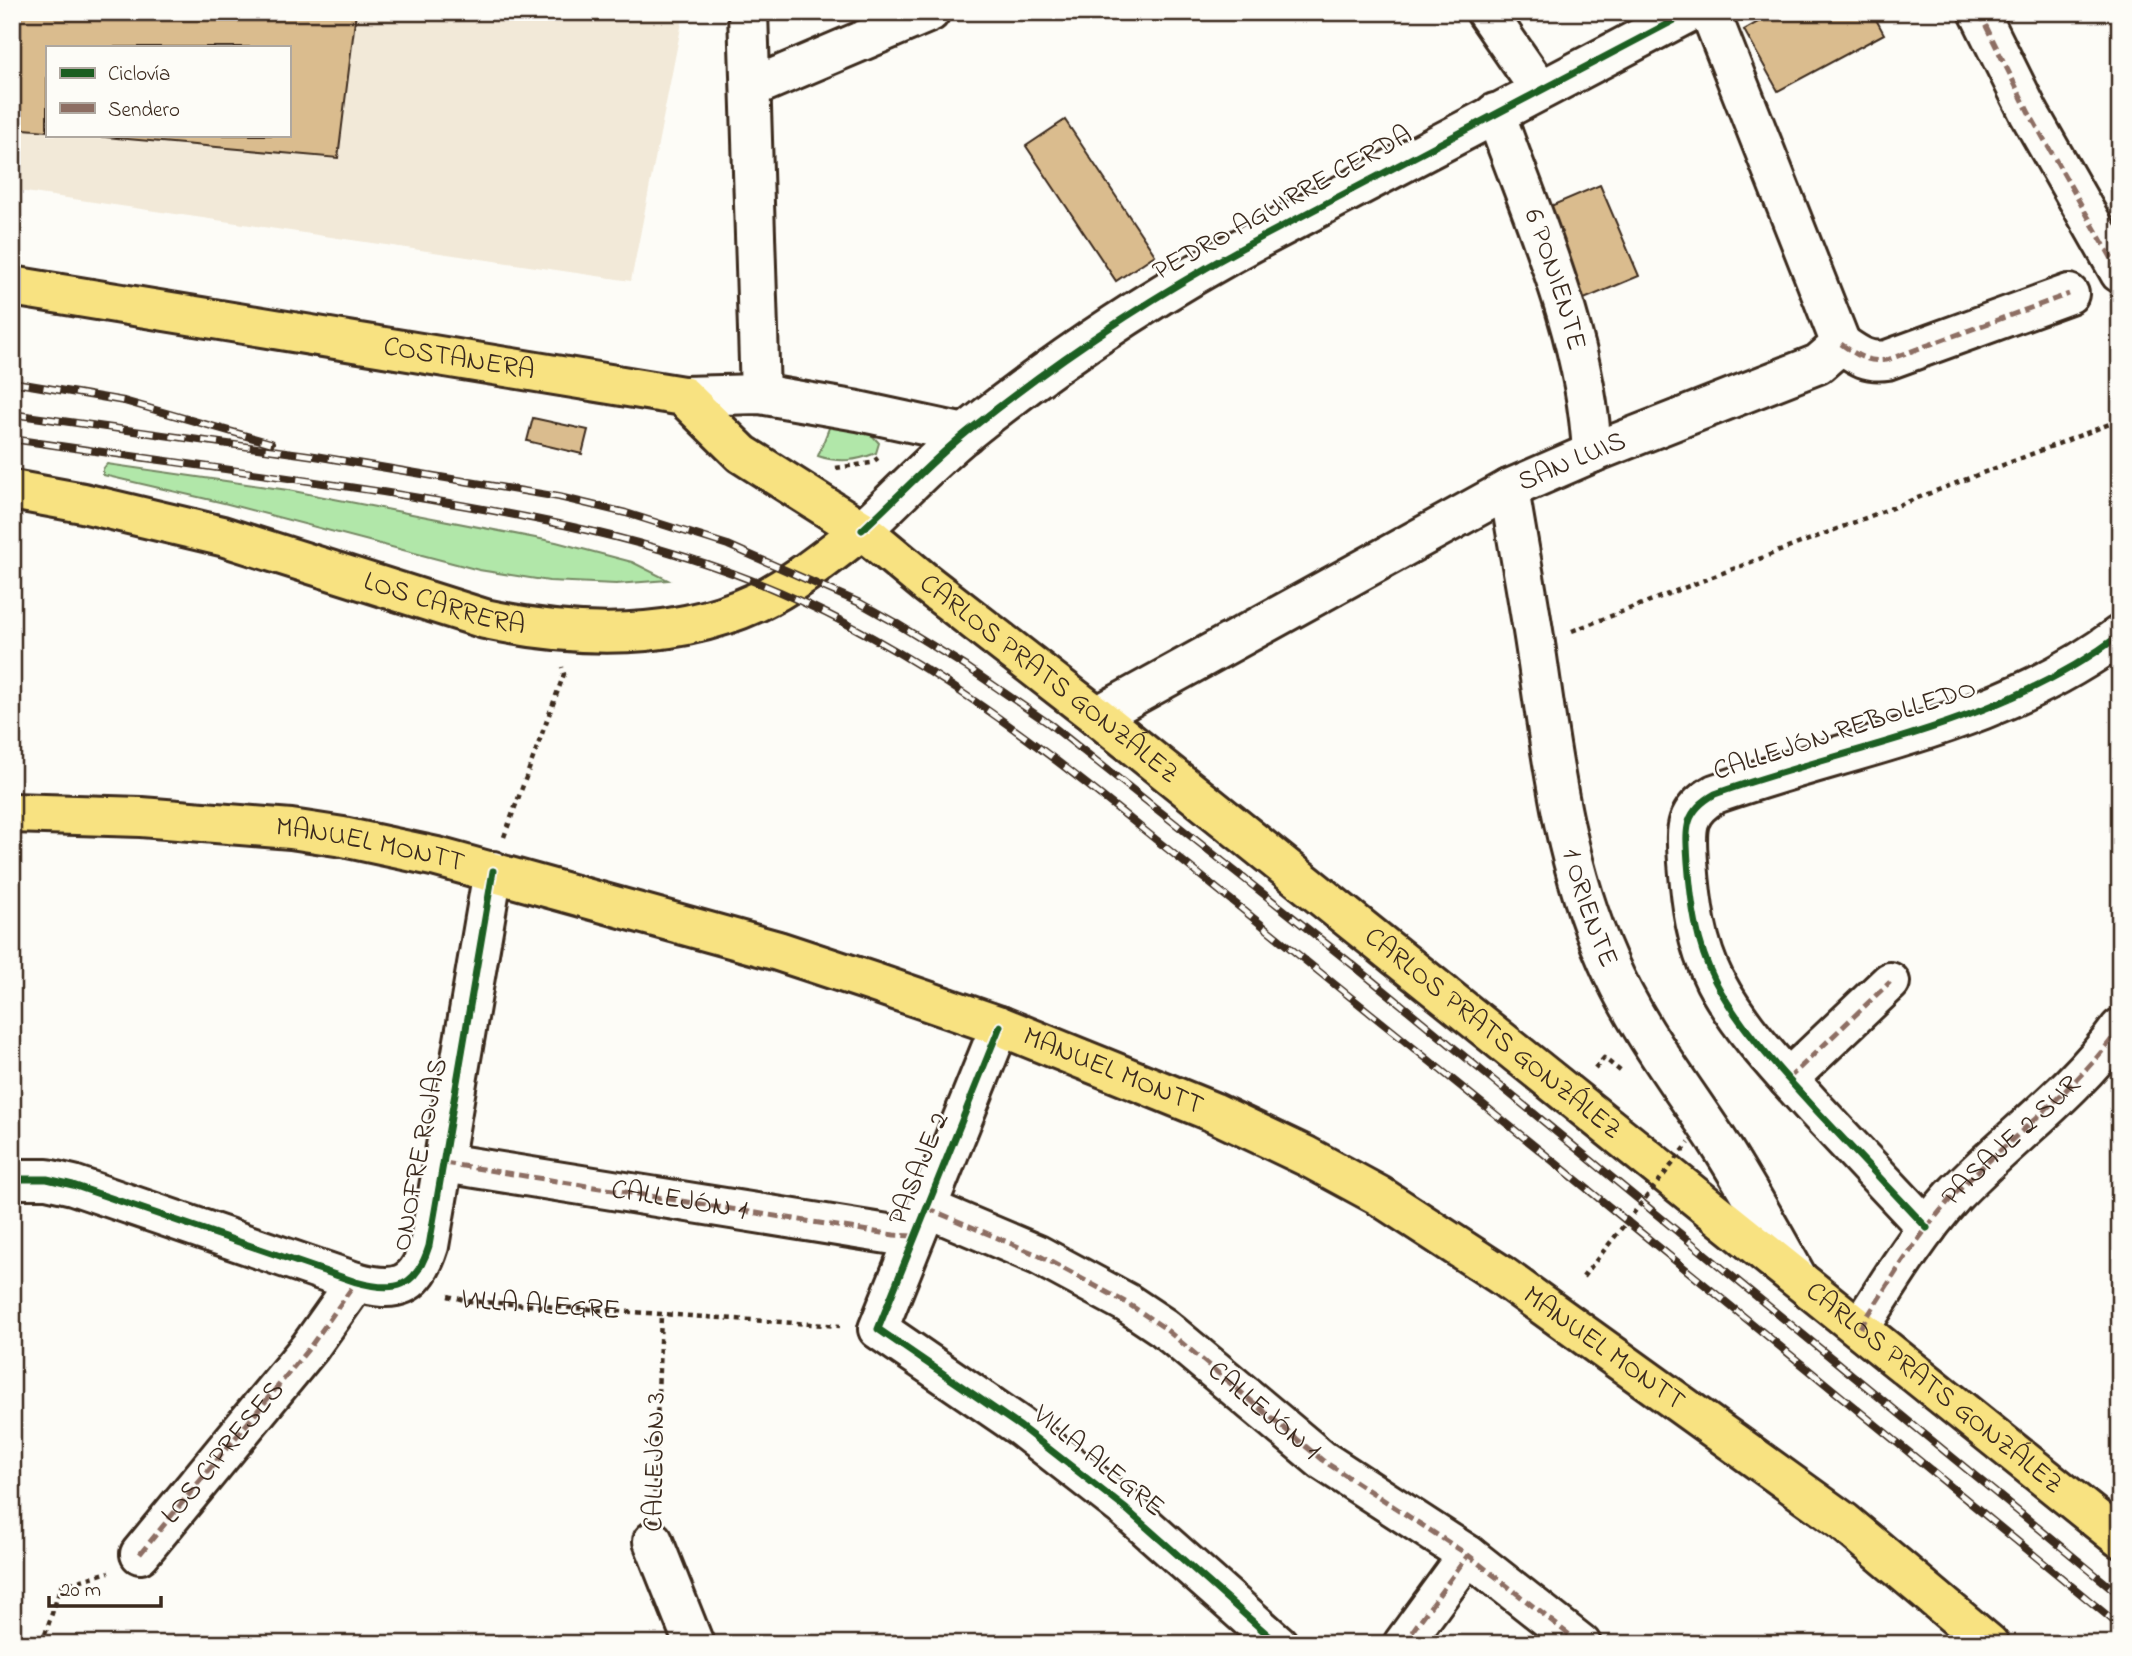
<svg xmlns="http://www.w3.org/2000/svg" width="2132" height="1656" font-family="'Indie Flower',sans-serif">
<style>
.built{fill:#f2e9d8;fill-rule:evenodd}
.green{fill:#b1e7a9;stroke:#768864;stroke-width:2}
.building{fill:#dabc8e;stroke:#3b2a1e;stroke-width:2}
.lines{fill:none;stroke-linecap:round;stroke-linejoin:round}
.minor-casing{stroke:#3b2a1e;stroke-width:44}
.major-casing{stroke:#3b2a1e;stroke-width:44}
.path{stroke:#3b2a1e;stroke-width:4.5;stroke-dasharray:5 5;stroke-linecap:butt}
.minor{stroke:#fdfcf7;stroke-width:38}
.major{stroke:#f8e281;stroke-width:38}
.rail-casing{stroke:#3b2a1e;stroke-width:8}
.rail{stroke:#fdfcf7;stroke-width:5;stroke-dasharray:16;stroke-linecap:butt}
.path-bridge{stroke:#3b2a1e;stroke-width:4.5;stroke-dasharray:5 5;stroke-linecap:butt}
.quiet{stroke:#8d6e63;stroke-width:5;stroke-dasharray:10 5;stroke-linecap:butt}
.cycleway-casing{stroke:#fdfcf7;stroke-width:11}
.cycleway{stroke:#1b5e20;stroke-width:7}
.labels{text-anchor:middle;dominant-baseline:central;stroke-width:5;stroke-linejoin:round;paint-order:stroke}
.street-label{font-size:28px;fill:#3b2a1e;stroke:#fdfcf7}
</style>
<rect width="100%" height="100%" fill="#fdfcf7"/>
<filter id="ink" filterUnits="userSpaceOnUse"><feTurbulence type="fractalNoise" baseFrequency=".0143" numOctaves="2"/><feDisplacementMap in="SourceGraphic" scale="14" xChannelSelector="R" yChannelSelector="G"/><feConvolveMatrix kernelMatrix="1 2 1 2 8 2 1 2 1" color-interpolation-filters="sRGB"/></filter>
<g filter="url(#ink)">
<!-- built -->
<path class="built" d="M12 12H684L631 281 12 190ZM47 47H289V135H47Z"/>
<!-- green -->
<path class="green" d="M831 423 870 433 879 443 876 453C856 461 839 463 818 456Z
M107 464 288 490 556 542 632 562 668 580 616 584 549 581 479 570 224 503 103 475V469Z"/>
<!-- building -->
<path class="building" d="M12 12H356L338 158 83 135H289V47H47V131L12 128Z
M1776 12H1872L1884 34 1778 91 1744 30Z
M1065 120 1155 255 1116 281 1026 146Z
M1600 185 1639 276 1577 302 1539 211Z
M533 418 588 430 582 454 527 441Z"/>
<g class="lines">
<defs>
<g id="minor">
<path d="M748 12 760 394"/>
<path d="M1486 12 1540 90"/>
<path d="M1710 12 1841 344"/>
<path d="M1979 12 2029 113 2120 273"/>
<path d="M751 88 930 12"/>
<path id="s2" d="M1495 113C1535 224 1586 334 1592 453"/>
<path d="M1841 344C1857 355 1867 363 1887 360L2069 294"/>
<path d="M683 396 760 394 858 411 965 434"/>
<path id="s3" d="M1509 489C1518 545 1529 601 1537 657 1552 760 1564 863 1607 960 1635 1025 1678 1081 1717 1140 1746 1185 1771 1231 1797 1277"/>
<path d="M862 530C897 498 930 462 967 432 1060 357 1158 292 1264 236L1690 12"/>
<path id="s4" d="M1097 716 1509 489 1592 453 1818 364 1841 344"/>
<path d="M1000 1026 878 1329 1021 1427 1126 1509 1278 1644"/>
<path d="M1788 1079 1890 982"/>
<path d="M444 1163 894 1235 915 1236"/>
<path d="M12 1179H47L73 1185 356 1282C396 1293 416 1288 429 1246L493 871"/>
<path d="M927 1208 1038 1255 1127 1303 1163 1327 1322 1460 1468 1555 1581 1644"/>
<path d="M1927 1228C1890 1189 1854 1150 1817 1111 1781 1071 1740 1029 1715 981 1696 944 1691 903 1688 862 1686 830 1683 812 1715 794 1851 746 2001 725 2120 635"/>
<path d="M1860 1328C1889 1283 1917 1236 1953 1196 2007 1139 2074 1093 2120 1028"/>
<path d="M653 1541 694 1644"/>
<path d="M140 1554 310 1347 356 1282"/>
<path d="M1403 1644 1468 1555"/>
</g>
<g id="major">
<path id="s5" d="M12 286 683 396 742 454 862 530 927 584 1097 716 2120 1538"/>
<path id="s6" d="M12 490 83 503 222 536 485 619C575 638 671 642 757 602 795 584 828 556 862 530"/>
<path id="s7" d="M12 813 141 817 291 829 343 837 437 857 778 951 875 983 1000 1026 1213 1112 1306 1156 1378 1195 1501 1275 1844 1522 1989 1644"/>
</g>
</defs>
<!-- minor casing -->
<use href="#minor" class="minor-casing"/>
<!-- major casing -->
<use href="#major" class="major-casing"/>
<!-- path -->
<g class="path">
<path d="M836 468 871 463 878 458"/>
<path d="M1572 631 2120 420"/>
<path d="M504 837 564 674 562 667"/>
<path d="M1595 1069 1604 1058 1624 1074"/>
<path id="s1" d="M448 1296 468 1301 840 1326"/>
<path d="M654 1503 661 1315"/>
<path d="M42 1644 61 1586 109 1572"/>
</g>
<!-- minor -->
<use href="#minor" class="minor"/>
<!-- major -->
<use href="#major" class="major"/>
<defs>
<path id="rail" d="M12 382 124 401 271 443
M12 414 315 456 559 497 626 513 728 545 860 603 894 622 967 667 1051 725 1358 969 2120 1595
M12 439C140 458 268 474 395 494 526 515 657 539 780 592 915 650 1031 738 1144 830 1205 879 1267 929 1328 979 1594 1193 1857 1409 2120 1626"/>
</defs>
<!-- rail casing -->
<use href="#rail" class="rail-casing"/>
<!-- rail -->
<use href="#rail" class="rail"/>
<!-- path-bridge -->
<path class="path-bridge" d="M1583 1277 1689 1143"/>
<!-- quiet -->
<g class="quiet">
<path d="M1979 12 2029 113 2120 273"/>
<path d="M1841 344C1857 355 1867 363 1887 360L2069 294"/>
<path d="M1788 1079 1890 982"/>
<path id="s8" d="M444 1163 894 1235 915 1236"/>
<path id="s9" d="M927 1208 1038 1255 1127 1303 1163 1327 1322 1460 1468 1555 1581 1644"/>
<path id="s10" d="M1860 1328C1889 1283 1917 1236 1953 1196 2007 1139 2074 1093 2120 1028"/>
<path id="s11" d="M140 1554 310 1347 356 1282"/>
<path d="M1403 1644 1468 1555"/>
</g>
<defs>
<path id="cycleway" d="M862 530C897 498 930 462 967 432 1060 357 1158 292 1264 236L1690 12
M1000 1026 878 1329 1021 1427 1126 1509 1278 1644
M12 1179H47L73 1185 356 1282C396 1293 416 1288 429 1246L493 871
M1927 1228C1890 1189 1854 1150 1817 1111 1781 1071 1740 1029 1715 981 1696 944 1691 903 1688 862 1686 830 1683 812 1715 794 1851 746 2001 725 2120 635"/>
</defs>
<!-- cycleway casing -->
<use href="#cycleway" class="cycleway-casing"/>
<!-- cycleway -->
<use href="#cycleway" class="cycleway"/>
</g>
</g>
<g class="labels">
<!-- street labels -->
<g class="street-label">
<text transform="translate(1283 204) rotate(-29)">PEDRO AGUIRRE CERDA</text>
<text stroke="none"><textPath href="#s2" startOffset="177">6 PONIENTE</textPath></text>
<text stroke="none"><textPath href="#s5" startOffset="453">COSTANERA</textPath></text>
<text stroke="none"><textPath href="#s4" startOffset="539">SAN LUIS</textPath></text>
<text stroke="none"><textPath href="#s6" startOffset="448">LOS CARRERA</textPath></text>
<text stroke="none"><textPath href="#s5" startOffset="1144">CARLOS PRATS GONZÁLEZ</textPath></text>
<text transform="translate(1845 731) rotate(-18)">CALLEJÓN REBOLLEDO</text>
<text stroke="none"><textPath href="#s7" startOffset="360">MANUEL MONTT</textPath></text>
<text stroke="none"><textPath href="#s3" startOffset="427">1 ORIENTE</textPath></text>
<text stroke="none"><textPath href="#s5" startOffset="1712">CARLOS PRATS GONZÁLEZ</textPath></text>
<text stroke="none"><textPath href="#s7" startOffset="1138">MANUEL MONTT</textPath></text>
<text stroke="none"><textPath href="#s10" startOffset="242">PASAJE 2 SUR</textPath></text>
<text transform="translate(421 1155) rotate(-79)">ONOFRE ROJAS</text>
<text transform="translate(920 1169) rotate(-68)">PASAJE 2</text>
<text stroke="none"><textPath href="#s8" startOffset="238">CALLEJÓN 1</textPath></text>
<text stroke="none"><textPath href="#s1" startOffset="93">VILLA ALEGRE</textPath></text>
<text stroke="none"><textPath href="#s7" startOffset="1704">MANUEL MONTT</textPath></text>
<text stroke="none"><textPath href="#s5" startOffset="2278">CARLOS PRATS GONZÁLEZ</textPath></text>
<text stroke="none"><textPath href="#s9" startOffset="396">CALLEJÓN 1</textPath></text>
<text stroke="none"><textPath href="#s11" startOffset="131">LOS CIPRESES</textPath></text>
<text transform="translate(656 1462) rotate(-89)">CALLEJÓN 3</text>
<text transform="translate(1098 1462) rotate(39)">VILLA ALEGRE</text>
</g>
</g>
<!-- margin -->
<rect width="2132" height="1656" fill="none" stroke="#fdfcf7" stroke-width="42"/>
<rect x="21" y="21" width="2090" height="1614" fill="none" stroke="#3b2a1e" stroke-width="2.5" filter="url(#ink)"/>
<!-- legend -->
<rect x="46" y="46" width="245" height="91" fill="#fdfcf7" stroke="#afa8a0" stroke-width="2"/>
<rect x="60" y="68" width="35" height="10" fill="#1b5e20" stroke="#afa8a0" stroke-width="2"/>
<text x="108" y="80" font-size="21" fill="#3b2a1e">Ciclovía</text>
<rect x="60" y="103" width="35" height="10" fill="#8d6e63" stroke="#afa8a0" stroke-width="2"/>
<text x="108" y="116" font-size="21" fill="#3b2a1e">Sendero</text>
<!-- scale -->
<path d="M49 1596v10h112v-10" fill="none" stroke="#3b2a1e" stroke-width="3.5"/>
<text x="60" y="1596" font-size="21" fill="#3b2a1e" stroke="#fdfcf7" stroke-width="5" paint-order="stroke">20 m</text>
</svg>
